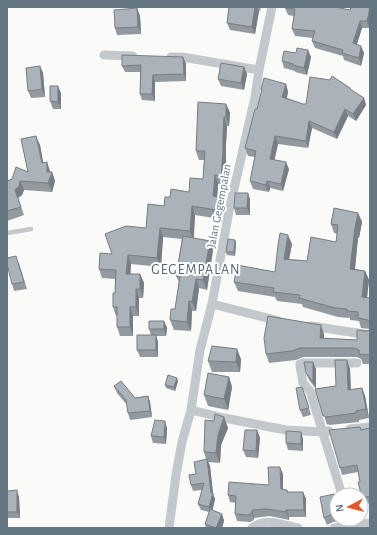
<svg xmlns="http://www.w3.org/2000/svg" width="377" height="535" font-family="'Alegreya Sans',sans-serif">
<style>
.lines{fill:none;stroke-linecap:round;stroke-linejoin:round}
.lane{stroke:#c3c8cc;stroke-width:4.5}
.street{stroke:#c3c8cc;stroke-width:9}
.wall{fill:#929a9f}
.shaded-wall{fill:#777d82}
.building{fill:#aab3b9;stroke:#777d82}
.labels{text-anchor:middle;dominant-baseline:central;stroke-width:4;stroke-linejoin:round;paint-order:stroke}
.street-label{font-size:12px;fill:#657683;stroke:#fff}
.quarter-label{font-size:14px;letter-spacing:1px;fill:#57646e;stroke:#fff}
</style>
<rect width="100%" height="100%" fill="#fafaf8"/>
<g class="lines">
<!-- lane -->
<path class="lane" d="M7 233 31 229"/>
<!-- street -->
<path class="street" d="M365 7 370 8
M104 55 133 56
M171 57H182L259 70
M212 304 279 321
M311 326 370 335
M191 410 224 418 286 430 323 432 329 431
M350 429 370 427
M342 495 310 391 303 383 300 366V364L303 363H357
M169 528 176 475 182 442 191 410 200 350 212 304 229 211 255 97 259 70 272 7
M252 528C267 517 283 525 298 528
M334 528 370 523"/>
</g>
<!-- wall -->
<path class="wall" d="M229 7H261L260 11H259L255 34 230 30 227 23Z
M137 8 140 16 141 34 117 35 115 28Z
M285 8 350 10 370 8V26L369 28H362L357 44 364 53 361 66 344 60 343 56 315 48 312 41 313 38 295 36 292 29 294 16 288 15Z
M183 57 186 64V81L155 82V101L142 100 140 94V72H125L122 66Z
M311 57 307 75 295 72V71L284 68 282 61Z
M40 66 43 73 45 97 31 98 28 91Z
M244 67 247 74 244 90 221 86 218 79Z
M286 84 288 92 287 98 303 104H306L351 90 364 98 366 105 356 121 348 116 337 139 312 128 308 148 278 144 274 160 289 169 283 191 270 188 269 192 253 189 250 181 255 157 248 156 245 148 257 109 262 92 261 89Z
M61 93V109H53L50 101Z
M226 104 230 113 229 126H227L226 144V161L224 185 218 184 217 197H218L222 206 220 219 195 215 194 238 210 241 213 250 207 290 199 288 196 311H192L191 331 174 330 170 320 175 309 179 282 176 276 182 239 163 237 161 267 131 264 130 274H140L144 283 143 298H139V316H133V336H120L117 327V316H116L113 307 115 293V279L102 278 99 269 112 254 146 228 164 206 170 197 189 192 203 179 204 160H199L196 151Z
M40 145 43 163 50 172H52L55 181 52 192 24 190 22 195 18 198 24 215 7 221V181L12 179 28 172Z
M248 193 250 200V215H236L234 208Z
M358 213 362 222 359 238H358L355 269 365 271 369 280 367 298H370V329L361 328 359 321 350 320V318L338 317 303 307 302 304 277 301 275 297 238 291 234 282 275 272 292 244 289 260 307 261 336 242 337 234 334 233 331 224Z
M235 240 236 243 235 256 227 255 226 252Z
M7 258 19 263 27 289 14 291 12 284 9 271 7 272Z
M164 321 167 328 166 336H156L158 342V357H140L137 350 151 335 149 329Z
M370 330V364H363L361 359 357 357H303L296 360 269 363 266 354 324 334V338L357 340 366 331Z
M241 359 240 372H212L208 361Z
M316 369V389L336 386 350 369 351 390 362 388 365 396 369 418 359 420V422L329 425 328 424 327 425 316 389 309 380 306 373Z
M229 377 232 387 228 410 208 406 204 395Z
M178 381 175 391 166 388 165 385Z
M114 386 135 398 148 396 150 402 152 417 130 420 128 413 127 405 117 393Z
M305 394 311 415 303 417 300 410Z
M224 417 228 428 221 445 220 463 208 462 210 466 213 493 215 499 212 510 222 514 224 521 222 528H206L205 524 209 512 201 510 198 504 202 490 193 491 191 485 206 459 204 452 214 421Z
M360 427 361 430 370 428V503L365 505 362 498 360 482 358 472 342 475 340 468Z
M167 428 166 444 153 443 151 436Z
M257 430 260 438 258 458 246 457 243 450Z
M301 432 303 439V451L288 450 286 443Z
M283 474V490L288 492H303L306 499V517H289V520L275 517 269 516 254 518V520L250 522 237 521 235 514 236 503 230 502 228 495 269 485Z
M7 491 19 497 20 518H7Z
M336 501 337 505V519H340V521L333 522 327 525 324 518Z"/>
<!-- shaded-wall -->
<path class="shaded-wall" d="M255 7H257L259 11 255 34 252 27Z
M137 8 140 16 141 34 138 27Z
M370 8V26L369 28 367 21Z
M360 21 362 28 355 50 353 43Z
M361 46 364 53 361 66 359 58Z
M308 50 311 57 307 75 304 68Z
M183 57 186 64V81L184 74Z
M40 66 43 73 45 97 42 89Z
M244 67 247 74 244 90 241 83Z
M153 75 155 82V101L152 94Z
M286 84 288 92 285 104 282 97Z
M58 86 61 93V109L58 102Z
M364 98 366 105 356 121 353 114Z
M226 104 230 113 229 126 226 117Z
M345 109 348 116 337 139 334 132Z
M224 117 227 126 226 144V161L224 185 221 176Z
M309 121 312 128 308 148 306 141Z
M36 136 40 145 45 172 42 163Z
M275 136 278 144 273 167 270 159Z
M47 162 50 171V177L52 172 55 181 52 192 48 183 47 172Z
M286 162 289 169 283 191 281 184Z
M215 175 218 184 217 205 213 196Z
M20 181 24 190 22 195 18 198 24 215 15 190Z
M267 181 270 188 269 192 266 185Z
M248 193 250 200V215L247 208Z
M218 197 222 206 220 219 216 210Z
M192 206 195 215 193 240 190 231Z
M358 213 362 222 359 238 355 228Z
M160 228 163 237 161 267 157 258Z
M355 228 358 238 354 278 350 269Z
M288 235 292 244 287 268 284 259Z
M235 240 236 243 235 256 234 252Z
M210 241 213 250 207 290 203 280Z
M128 255 131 264 130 283 126 274Z
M365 271 369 280 366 306 362 297Z
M140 274 144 283 143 298 140 289Z
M196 279 199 288 196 311 192 302Z
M136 289 139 298V316L136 307Z
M189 301 192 311 191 331 187 322Z
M130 307 133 316V336L130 327Z
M164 321 167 328 166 336 164 329Z
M321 325 324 334V348L320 338Z
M156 335 158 342V357L156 350Z
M237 349 241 359 240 372 236 362Z
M347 360 350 369 351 399 348 390Z
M313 362 316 369V389L313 382Z
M229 377 232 387 228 410 224 399Z
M177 378 178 381 175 391 174 387Z
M362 388 365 396 369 418 366 409Z
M148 396 150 402 152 417 150 411Z
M224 417 228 428 221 445 220 463 216 453 218 435Z
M165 421 167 428 166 444 164 437Z
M257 430 260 438 258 458 256 451Z
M301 432 303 439V451L301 444Z
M207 459 210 466 213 494 215 499 212 513 209 507 211 493Z
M280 467 283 474V497L281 489Z
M17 490 19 497 20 518 17 512Z
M303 492 306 499V517L304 510Z
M252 510 254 518V520L252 513Z
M286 510 289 517V520L286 512Z
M222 514 224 521 222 528H216Z"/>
<!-- building -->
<path class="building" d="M229 7H255L252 27 227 23Z
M286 7H335L350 10 351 7H365L370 8 367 21H360L353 43 361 46 359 58 342 53 343 50 312 41 315 31 292 29 295 9 285 8Z
M137 8 138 27 115 28 114 10Z
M297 48 308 50 304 68 293 65V64L282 61 284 51 296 53Z
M122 55 183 57 184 74 153 75 152 94H140L141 65 122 66Z
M221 63 244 67 241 83 218 79Z
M40 66 42 89 28 91 26 68Z
M332 76 350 88V89L364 98 353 114 345 109 334 132 309 121 306 141 275 136 270 159 286 162 281 184 267 181 266 185 250 181 256 151 245 148 255 109H257L262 89H261L264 78 286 84 282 97 303 104H306L310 77 330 80Z
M50 86H58V102L50 101Z
M198 102 226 104V117H224L223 135V152L221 176 215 175 213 196 218 197 216 210 192 206 190 231 160 228 157 258 128 255 126 274H140V289H136V307H130V327H117V307H113V293H115L116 270 99 269 100 253 112 254 105 234 126 226 146 228 148 204 164 206 165 197H170L171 189 189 192 190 178 203 179 205 151H196Z
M36 136 42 163 47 162V172H52L48 183 20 181 19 186 15 190 21 207 7 211V181L12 179 16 167 28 172 21 139Z
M235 193H248L247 208H234Z
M334 208 358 213 355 228 350 269 365 271 362 297 370 298V321L368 320 358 318V312L347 311V309L335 308 299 298 300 295 273 292 274 288 234 282 237 265 275 272 278 245 280 233 288 235 284 259 307 261 311 237 336 242 338 225 331 224Z
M183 236 210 241 203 280 196 279 192 302 189 301 187 322 170 320 171 309H175L180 276H176Z
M228 239 235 240 234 252H226Z
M16 256 24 282 12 284 7 264V258Z
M268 316 321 325 320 338 357 340V330L366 331 370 330V355L359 354V350L354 348H300L292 351 266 354 264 338Z
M149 321H164V329H149Z
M137 335H156V350H137Z
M212 346 237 349 236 362 208 361Z
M335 360H347L348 390 362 388 366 409 356 411V413L326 417 325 416H323L315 389 336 386Z
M304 362H313V382L306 373Z
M208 373 229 377 224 399 204 395Z
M168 375 177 378 174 387 165 385Z
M121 381 135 398 148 396 150 411 128 413 126 400 114 386Z
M302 387 309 408 300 410 296 388Z
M215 414 224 417 218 435 216 453 204 452 205 420 214 421Z
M155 420 165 421 164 437 151 436Z
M360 427 361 430 370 428V496L362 498 358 482H360L357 465 340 468 329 430Z
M245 430H257L256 451 243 450Z
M286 431 301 432V444L286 443Z
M207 459 211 493H213L209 507 198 504 204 483 191 485 189 475 196 474 194 462Z
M268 467H280L281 489 287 490V492H303L304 510H286V512L273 510 266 509 252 510V513L248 515 235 514 236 496 228 495 229 482 269 485Z
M17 490V512H7V491Z
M334 494 337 510V514L330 515 324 518 320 497Z
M210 509 222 514 216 528 205 524Z"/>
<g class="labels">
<!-- street labels -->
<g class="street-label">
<text transform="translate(219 206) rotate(-79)">Jalan Gegempalan</text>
</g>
<!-- quarter labels -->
<g class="quarter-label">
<text x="196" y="270">GEGEMPALAN</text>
</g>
</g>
<!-- border -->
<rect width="377" height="535" fill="none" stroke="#657683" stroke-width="16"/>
<!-- north arrow -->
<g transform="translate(349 507) rotate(263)"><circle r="19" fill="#ffffff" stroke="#c1c8cd"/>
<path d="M0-3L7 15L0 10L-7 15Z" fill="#e4572e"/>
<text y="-6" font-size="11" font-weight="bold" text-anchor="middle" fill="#657683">N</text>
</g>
</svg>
